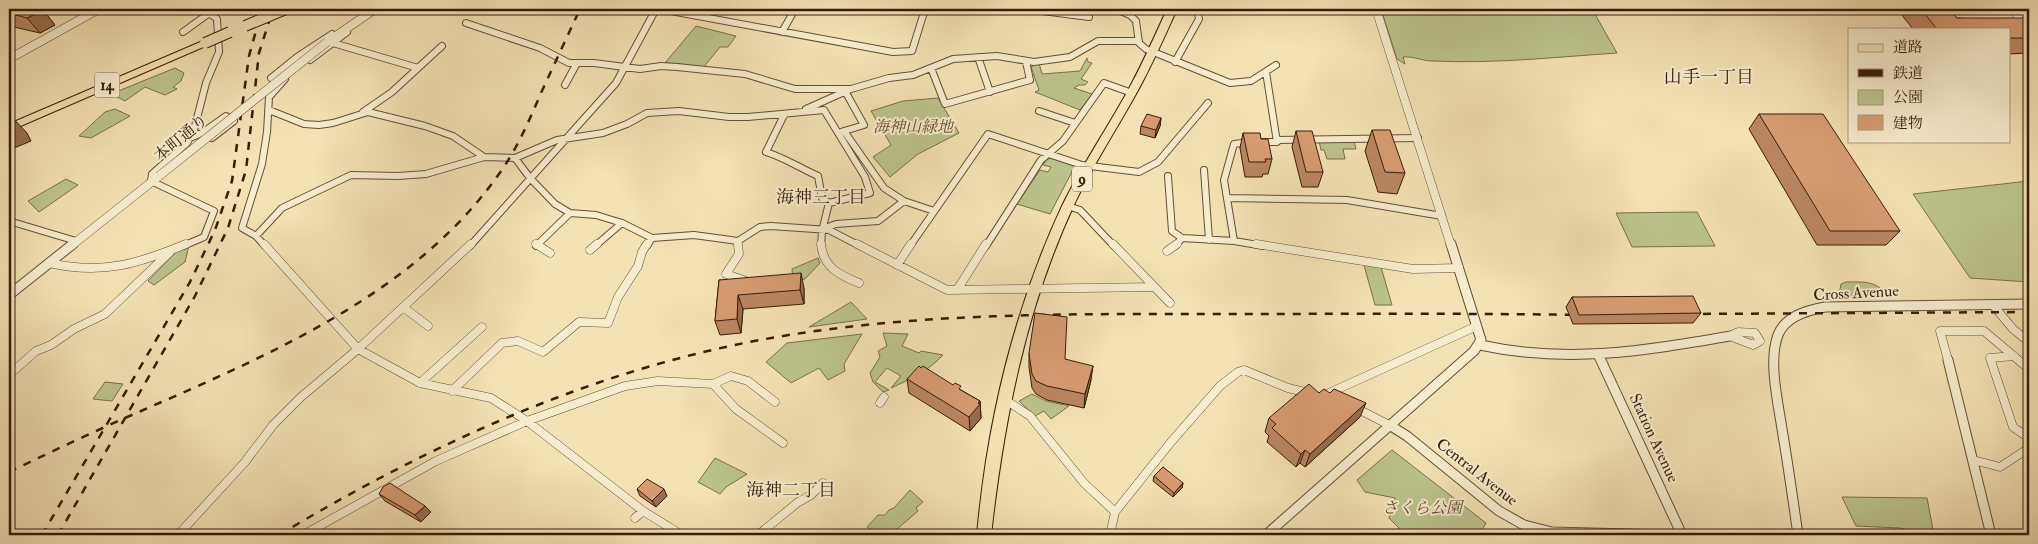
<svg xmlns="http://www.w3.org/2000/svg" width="2038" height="544" font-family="'IM FELL Double Pica','Noto Serif JP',serif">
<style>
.green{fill:#bbc38d;stroke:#786f4b}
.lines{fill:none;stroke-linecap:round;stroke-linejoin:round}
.minor-far1-casing{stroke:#664c34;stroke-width:8}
.minor-casing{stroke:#664c34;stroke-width:9}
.tertiary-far1-casing{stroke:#664c34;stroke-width:9}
.tertiary-casing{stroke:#664c34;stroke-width:11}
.primary-casing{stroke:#361b09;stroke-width:2}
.trunk-casing{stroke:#361b09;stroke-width:2}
.minor-far1{stroke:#f8ecce;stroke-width:6}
.minor{stroke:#f8ecce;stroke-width:8}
.tertiary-far1{stroke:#f8ecce;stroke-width:8}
.tertiary{stroke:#f8ecce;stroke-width:9}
.primary{fill:#f4e1b4;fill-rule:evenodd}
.trunk{fill:#f4e1b4;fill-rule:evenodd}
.rail{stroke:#361b09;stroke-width:2.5;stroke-dasharray:8 8;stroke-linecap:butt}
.tertiary-bridge-casing{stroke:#664c34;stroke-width:9;stroke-linecap:butt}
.trunk-bridge-casing{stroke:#361b09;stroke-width:12;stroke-linecap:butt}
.tertiary-bridge{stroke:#f8ecce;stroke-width:8}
.trunk-bridge{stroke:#f4e1b4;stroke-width:10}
.wall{fill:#ba8661;stroke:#361b09}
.shaded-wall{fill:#976d4f;stroke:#361b09}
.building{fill:#d89c71;stroke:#361b09}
.labels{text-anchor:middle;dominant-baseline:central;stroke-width:4;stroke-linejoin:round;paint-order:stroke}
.shield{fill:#f8ecce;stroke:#705a44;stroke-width:1}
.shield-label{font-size:15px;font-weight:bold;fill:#361b09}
.park-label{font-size:16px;font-style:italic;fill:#5e4d31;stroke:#f8ecce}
.street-label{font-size:16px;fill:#361b09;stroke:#f8ecce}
.neighbourhood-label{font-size:18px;fill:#361b09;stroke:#f8ecce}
</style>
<rect width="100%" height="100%" fill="#f4e1b4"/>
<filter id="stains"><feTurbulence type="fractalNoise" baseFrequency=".004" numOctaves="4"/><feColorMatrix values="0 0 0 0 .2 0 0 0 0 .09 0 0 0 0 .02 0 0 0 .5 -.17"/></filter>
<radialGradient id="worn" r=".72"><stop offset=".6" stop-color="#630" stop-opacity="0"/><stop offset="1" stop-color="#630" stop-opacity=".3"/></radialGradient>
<!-- green -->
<path class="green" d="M1381 9H1592L1617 53C1556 57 1494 64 1433 61 1422 61 1414 56 1403 57L1405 64 1397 59Z
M696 26 736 36 728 47H720L703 68 679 64 665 63Z
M1087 58 1088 62 1092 63 1081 79 1088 82 1085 85H1079L1074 88 1092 94 1080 110 1035 92 1039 90 1031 67 1039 63 1042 74 1080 71Z
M175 68 184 73 181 81 173 87 177 89 165 95 145 87 125 101 111 94Z
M938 98 959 133 918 154 890 177 873 157 891 145 871 111 903 101Z
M115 109 130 116 91 138 79 136 105 112Z
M1319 141H1354L1356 149H1343L1345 159H1327L1324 150H1321Z
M1051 158 1075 166 1050 214 1017 204 1040 170 1048 172 1051 167 1043 165 1046 160Z
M66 179 78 185 39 212 28 201Z
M2029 181V282L1970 278 1913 194Z
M1697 212 1715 246 1632 247 1616 213Z
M189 245 185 262 154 285 148 281 178 250Z
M818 258 820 263 805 279 793 281 792 269Z
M1364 265 1381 267 1392 305H1375Z
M1846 282C1861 282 1877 280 1886 295L1836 297 1839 294 1841 284Z
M851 302 867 319 809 327Z
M883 333 908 334 902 346 919 353 921 351 943 355C928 371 911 379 891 388L901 376 887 368 875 382 889 390 883 392 873 382 870 373 880 357 878 351 887 346Z
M862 334 844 364 845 371 828 380 819 368 791 383 766 362 787 343Z
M105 382 123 384 112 401 93 399Z
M1032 394 1046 401 1069 406 1051 419 1044 411 1035 416 1019 401Z
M1392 450 1486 523 1479 535H1390L1399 528 1389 518 1395 498 1365 492 1357 480Z
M715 458 747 474 726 487 720 494 698 482Z
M910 490 923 502 916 508 918 511 890 535H877L867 527 878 515H885L889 510 894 508Z
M1842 497 1927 498 1934 535 1899 528 1856 526Z"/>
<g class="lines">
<defs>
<path id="minor-far1" d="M640 9 655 11
M660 9 893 52 912 51 925 9
M1027 9 1089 17
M1116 9 1130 15 1136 21 1139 43 1146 49 1230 83 1251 81 1276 65
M2012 9H2029
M466 23 540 48 569 63H594L640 69 661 66 677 67 745 74 795 89H851
M183 32 208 14
M782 32 795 9
M333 43 418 68 392 92 363 112
M978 57 990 92
M310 60 347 32
M1175 62 1199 19 1197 9
M418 68 442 46
M931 68 945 104 1030 80 1026 62
M271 78 297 57 332 34
M565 85 577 63
M806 109 851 89 889 78 913 75 953 59 997 56 1034 62 1070 57 1098 41H1139
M269 110 304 124 319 125 333 123 368 112 425 126 453 136 484 157 515 158 557 140 603 133 627 124 647 113 679 111 729 117H748L824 110 865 177 870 193 829 203
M1039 111 1075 123
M784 115 766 152C785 158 800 168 818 176L822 198 829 203 822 231 821 246
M844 131 884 188 904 201 934 211
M841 132 864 125 845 91
M190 138 202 133 226 116 234 121 212 138
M1277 140 1418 138
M1250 142 1234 144 1224 180 1234 241 1264 246
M1261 142H1277L1266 72
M515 158 530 178 555 204 570 213 596 215 622 223 652 238 694 235 738 241 760 227 771 226 829 230 860 246
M1204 170 1209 240
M1168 176 1172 231 1182 238 1234 241
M151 181 152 174 187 143 194 130 206 83 219 52 217 19 212 15 190 9
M151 181 214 211 204 237 183 246
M1227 198 1347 200 1442 216
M1068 206 1080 210 1114 246
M9 221 76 241
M823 229 836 224 878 221 904 201
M256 236 282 208 351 175 398 176 426 174 484 157
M738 241V246
M265 246 256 236 242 228 262 164 267 132 269 97 285 79
M470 246 616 83 656 9
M536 246 570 213
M595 246 622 223
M647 246 652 238
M910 246 988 134 1082 165 1139 172 1158 162 1208 103
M986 246 1041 160 1063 141 1104 83 1132 93
M1175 246 1182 238"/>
<path id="minor" d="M264 244 358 349 420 383 491 398 527 421 643 511 682 535
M536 244 550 253
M738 244 739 254 726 274 746 281
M821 244C823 267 839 275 859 283
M857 244 947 290 1154 287
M1113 244 1170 303
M1256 244 1413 269 1459 268
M590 250 597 244
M1167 251 1177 244
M49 263C102 275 138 264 186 244
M897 265 911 244
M957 290 986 244
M1993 305 2013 329 2029 342
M403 307 428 326
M1738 332 1755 333 1760 341 1753 345 1730 336Z
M2014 356 1990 358 2013 427 2029 438
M1948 360 1940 331H1984L2029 369
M9 375 36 351 51 345 74 329 105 314 170 252
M420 383 482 327
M713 384 736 409 783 443
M452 391 502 343 518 341 543 352 579 322 608 323 618 297 638 266 642 252 647 244
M1329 393 1477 326
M1004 399 1030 416 1084 483 1115 512
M880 403 884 397
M1356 408 1391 426
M1973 460 2000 467 2029 448
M635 518 643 511
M178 535 245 462 273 425 301 397 358 349 471 244
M303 535 436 461 527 421 625 386 658 381 713 384 731 376 748 381 775 402
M758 535 797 503 811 495 823 483
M1110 535 1115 512 1171 442 1220 386 1238 372 1244 370 1288 388 1309 393"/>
<path id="tertiary-far1" d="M1376 9 1451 246
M2012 9 2029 28
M327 42 375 9
M9 59 99 9
M71 246 159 176"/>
<path id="tertiary" d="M9 295 73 244
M1480 345C1568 364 1643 351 1730 336
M1598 354 1682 535
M1948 360 1991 535
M1391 426 1407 436 1499 511 1524 525 1552 532 1669 535
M1266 535 1474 351 1481 340 1451 244
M1738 535H1878
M1798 535C1793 500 1788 464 1782 429 1778 402 1768 361 1778 335 1785 316 1808 310 1825 307L2029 304"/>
<path id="primary" d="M1167 9H1177C1164 38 1151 67 1136 94 1115 132 1091 168 1073 207 1025 311 1004 421 991 535H977C987 423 1014 309 1062 206 1081 167 1105 132 1126 94 1141 67 1154 38 1167 9Z"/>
<path id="trunk" d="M205 40 208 41V45L9 131V124Z"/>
</defs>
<!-- minor-far1 casing -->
<use href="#minor-far1" class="minor-far1-casing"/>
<!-- minor casing -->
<use href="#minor" class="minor-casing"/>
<!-- tertiary-far1 casing -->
<use href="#tertiary-far1" class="tertiary-far1-casing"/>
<!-- tertiary casing -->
<use href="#tertiary" class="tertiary-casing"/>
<!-- primary casing -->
<use href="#primary" class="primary-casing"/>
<!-- trunk casing -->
<use href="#trunk" class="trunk-casing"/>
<!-- minor-far1 -->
<use href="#minor-far1" class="minor-far1"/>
<!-- minor -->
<use href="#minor" class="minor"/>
<!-- tertiary-far1 -->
<use href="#tertiary-far1" class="tertiary-far1"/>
<!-- tertiary -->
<use href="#tertiary" class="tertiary"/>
<!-- primary -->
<use href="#primary" class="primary"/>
<!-- trunk -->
<use href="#trunk" class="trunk"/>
<!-- rail -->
<path class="rail" d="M1687 314 2029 312
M9 472C53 451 97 430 141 411 271 354 414 294 499 174 517 149 529 121 541 93 554 65 567 37 580 9
M42 535 190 282 215 230 232 181 249 56 262 9
M58 535 195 296 228 228 246 170 259 53 273 9
M279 535C414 454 558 386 712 350 876 312 1044 314 1210 314 1334 314 1458 313 1582 315"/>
<defs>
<path id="tertiary-bridge" d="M159 176 327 42"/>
<path id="trunk-bridge" d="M245 26 286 9
M205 43 230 32"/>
</defs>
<!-- tertiary-bridge casing -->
<use href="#tertiary-bridge" class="tertiary-bridge-casing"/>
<!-- trunk-bridge casing -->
<use href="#trunk-bridge" class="trunk-bridge-casing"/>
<!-- tertiary-bridge -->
<use href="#tertiary-bridge" class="tertiary-bridge"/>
<!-- trunk-bridge -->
<use href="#trunk-bridge" class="trunk-bridge"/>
</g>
<!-- wall -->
<path class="wall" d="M9 9 43 10 55 25 40 33 14 27 9 20Z
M1897 9H1949L1957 18 2029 22V53L2009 54V29H1913Z
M1759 114 1900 231 1886 245H1817L1749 129Z
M1161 118 1160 126 1155 138 1140 134 1141 126Z
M1372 130 1405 173 1397 194 1378 192 1365 151Z
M1296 131 1323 172 1318 187H1302L1292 147Z
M1243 133 1261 139 1272 159 1268 174H1263L1262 177H1245L1240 148Z
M719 280 804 288V304L743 309 741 333 720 335 715 321Z
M1572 297 1701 313 1693 323 1573 324 1566 307Z
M1029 353 1065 359 1091 380 1084 408 1047 400 1036 394 1032 388 1029 367Z
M907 379 961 390 980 401 981 418 970 431 909 393Z
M1319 393 1360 417 1305 467 1300 463 1296 467 1267 442 1269 436 1265 432 1269 418Z
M1154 476 1183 483 1182 488 1173 497 1153 481Z
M637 489 667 496 656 507 640 496Z
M379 494 425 506 431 512 421 522 385 501Z"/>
<!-- shaded-wall -->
<path class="shaded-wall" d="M43 10 55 25 40 33 27 18Z
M9 114 27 133 31 141 12 149 14 151 9 153Z
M1161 118 1160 126 1155 138 1156 130Z
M801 273 804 288V304L800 290Z
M738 295 743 309 741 333 737 319Z
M1093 366 1091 380 1084 408 1085 394Z
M980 401 981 418 970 431 969 417Z
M1366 403 1360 417 1305 467 1310 454Z
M1305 450 1300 463 1296 467 1301 454Z
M1183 483 1182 488 1173 497 1174 493Z
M664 489 667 496 656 507 652 501Z
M425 506 431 512 421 522 415 515Z"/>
<!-- building -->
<path class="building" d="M9 9H37L43 10 27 18 9 13Z
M1921 9H1949L1957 18H2026L2029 22V38H2009V29H1937Z
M1147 114 1161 118 1156 130 1141 126Z
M1759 114H1823L1900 231H1830Z
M1372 130H1390L1405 173 1385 172Z
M1296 131H1312L1323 172H1306Z
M1243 133H1260L1261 139H1268L1272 159H1265L1266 162H1249Z
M801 273 800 290 738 295 737 319 715 321 719 280Z
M1693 296 1701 313 1579 315 1572 297Z
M1035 313 1067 317 1065 359 1093 366 1085 394 1047 386 1036 381 1032 374 1029 353Z
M919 366 921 368 923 366 953 385 955 383 961 386 959 389 980 401 978 403 980 404 969 417 907 379Z
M1309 384 1319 393 1324 389 1330 393 1334 389 1366 403 1310 454 1305 450 1301 454 1272 428 1276 424 1269 418Z
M1163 467 1183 483 1174 493 1154 476Z
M647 479 664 489 652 501 637 489Z
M390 483 425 506 415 515 379 494 383 487Z"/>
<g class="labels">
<!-- shield labels -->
<g class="shield">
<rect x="94.5" y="72.5" width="25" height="25" rx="4"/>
<rect x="1072" y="166.5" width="20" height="25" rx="4"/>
</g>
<g class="shield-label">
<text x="107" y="85">14</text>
<text x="1082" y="179">9</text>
</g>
<!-- park labels -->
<g class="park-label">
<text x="913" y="127">海神山緑地</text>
<text x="1422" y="508">さくら公園</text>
</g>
<!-- street labels -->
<g class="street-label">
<text transform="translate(181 138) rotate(-39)">本町通り</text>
<text transform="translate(1856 293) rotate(-3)">Cross Avenue</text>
<text transform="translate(1654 438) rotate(65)">Station Avenue</text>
<text transform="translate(1477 472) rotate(38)">Central Avenue</text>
</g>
<!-- neighbourhood labels -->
<g class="neighbourhood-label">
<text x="1709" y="77">山手一丁目</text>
<text x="821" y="197">海神三丁目</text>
<text x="791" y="490">海神二丁目</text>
</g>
</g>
<!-- margin -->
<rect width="2038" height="544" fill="none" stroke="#f4e1b4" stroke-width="30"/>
<rect x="10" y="10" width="2018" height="524" fill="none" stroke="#361b09" stroke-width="2.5"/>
<rect x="15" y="15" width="2008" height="514" fill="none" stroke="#361b09"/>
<!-- legend -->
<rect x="1848" y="28" width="162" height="115" fill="#f8ecce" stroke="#aa987f"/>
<rect x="1858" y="44" width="25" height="8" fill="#f4e1b4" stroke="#aa987f"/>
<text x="1893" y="52" font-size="15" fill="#361b09">道路</text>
<rect x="1858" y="69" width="25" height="8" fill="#361b09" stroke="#aa987f"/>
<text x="1893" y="78" font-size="15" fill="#361b09">鉄道</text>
<rect x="1858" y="90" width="25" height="15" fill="#bbc38d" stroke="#aa987f"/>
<text x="1893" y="102" font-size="15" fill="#361b09">公園</text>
<rect x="1858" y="115" width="25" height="15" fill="#d89c71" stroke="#aa987f"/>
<text x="1893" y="128" font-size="15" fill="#361b09">建物</text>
<rect width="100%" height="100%" filter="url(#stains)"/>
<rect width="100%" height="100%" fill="url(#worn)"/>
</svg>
